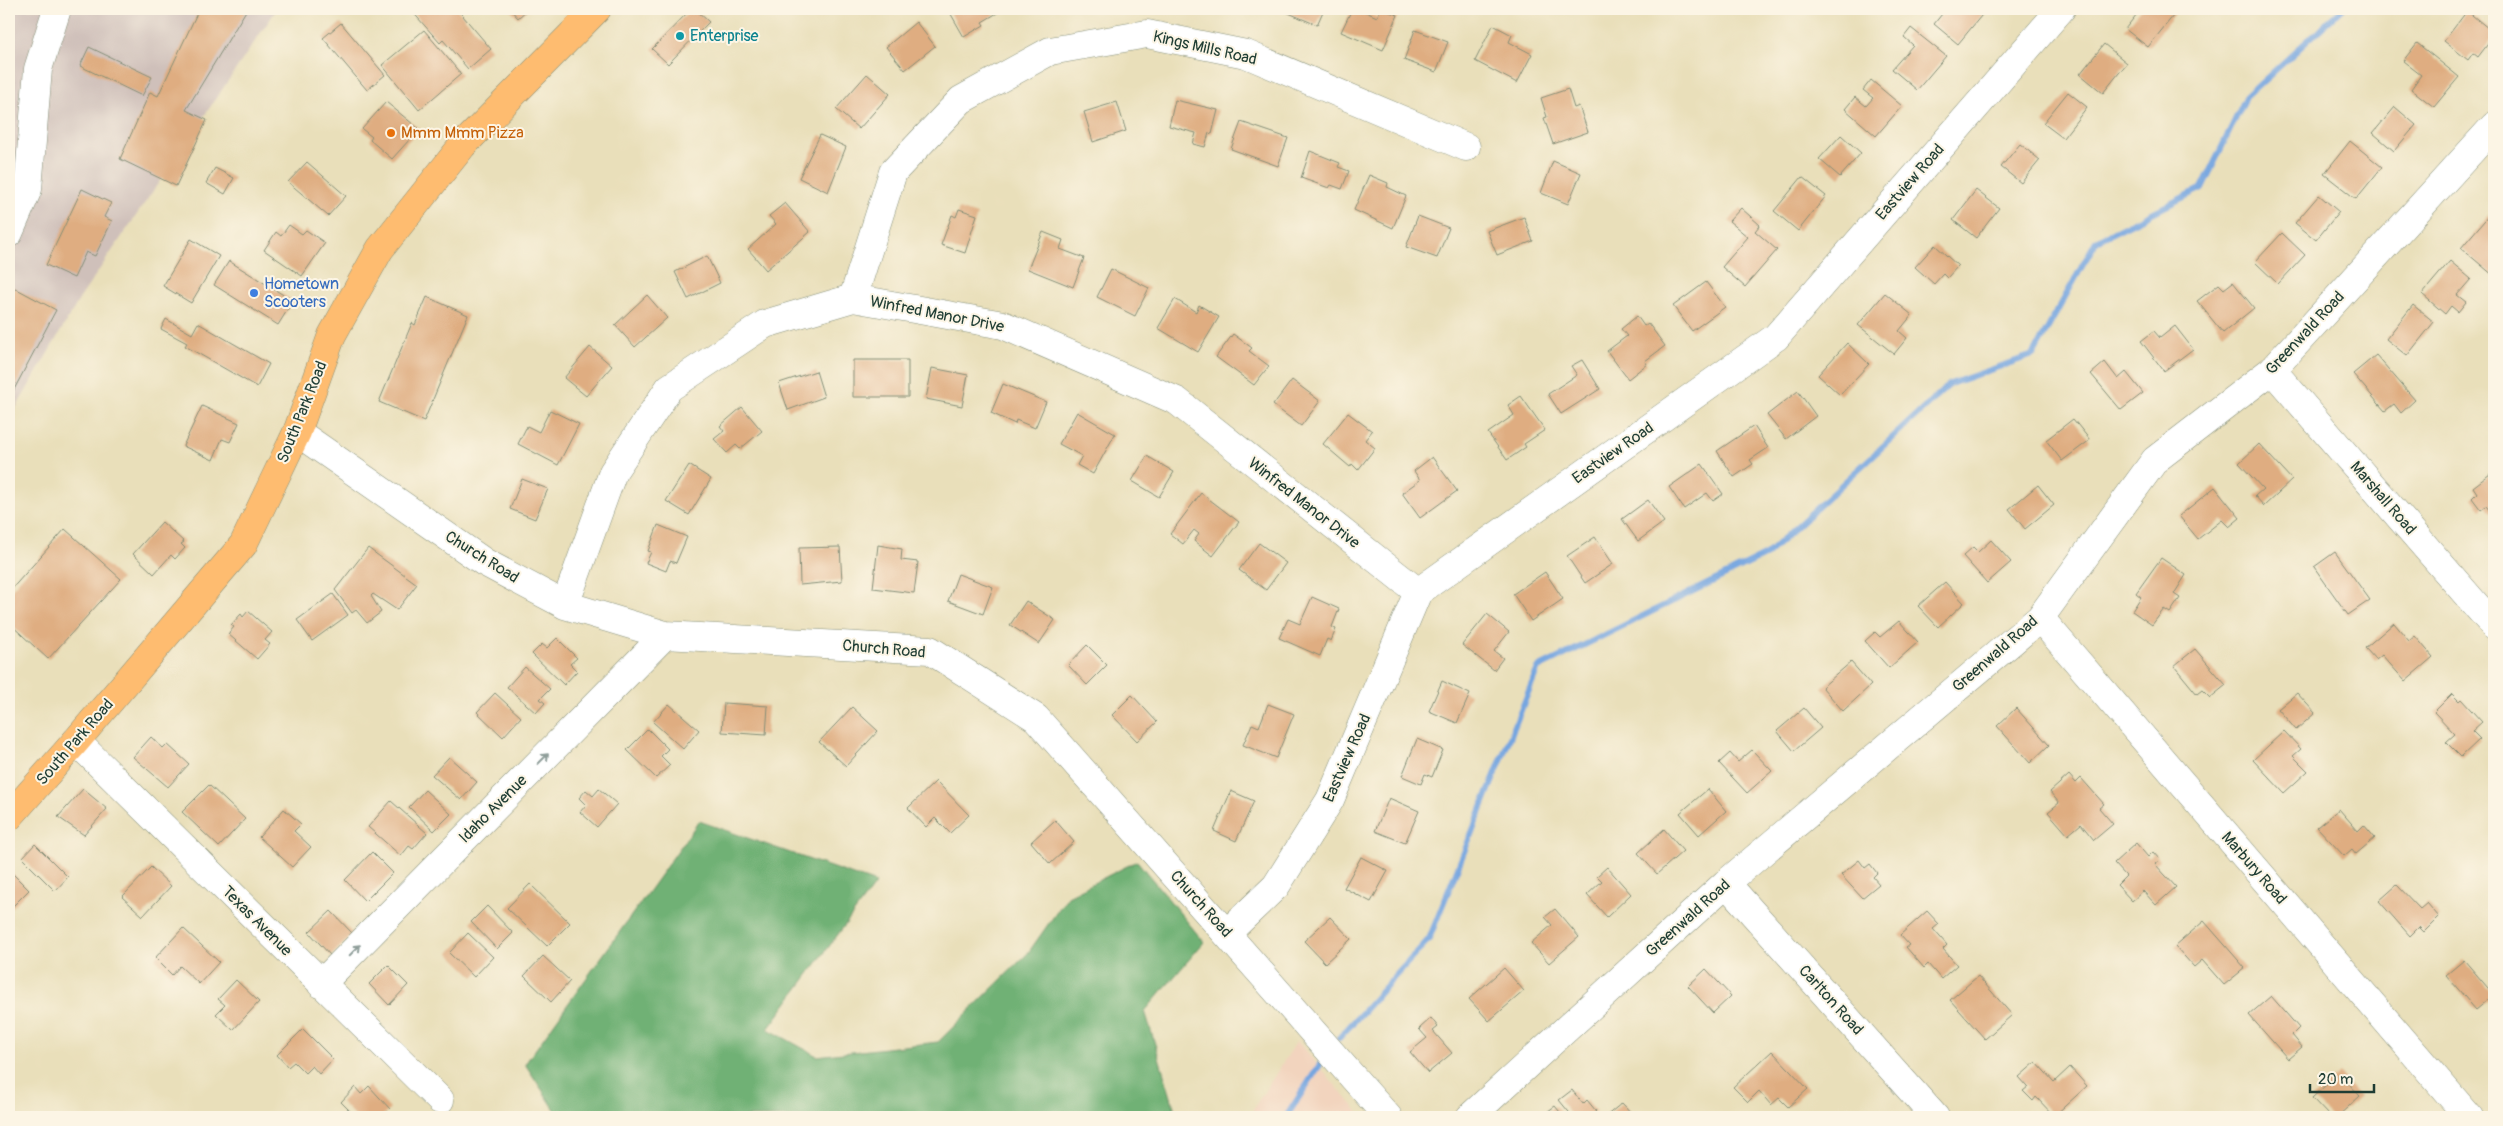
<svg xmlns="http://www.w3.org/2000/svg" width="2503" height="1126" font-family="Pangolin,sans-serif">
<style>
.built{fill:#f2d4be}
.industrial{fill:#cfc0ba}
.forest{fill:#70b174;stroke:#487754}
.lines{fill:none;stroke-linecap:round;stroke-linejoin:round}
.stream{stroke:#76a6e0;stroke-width:6}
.building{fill:#dfad81}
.minor-casing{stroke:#848e77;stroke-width:29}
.major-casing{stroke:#848e77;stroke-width:29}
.minor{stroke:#fff;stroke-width:28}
.major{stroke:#febc70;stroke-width:28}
.oneway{stroke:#8f9e9a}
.culture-dot{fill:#0f9aa8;stroke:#fcf5e5;stroke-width:2}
.food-dot{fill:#e8710a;stroke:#fcf5e5;stroke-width:2}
.shop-dot{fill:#3f7fe0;stroke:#fcf5e5;stroke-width:2}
.labels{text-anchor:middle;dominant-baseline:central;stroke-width:4;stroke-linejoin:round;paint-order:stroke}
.culture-label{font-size:16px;fill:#0d838f;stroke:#fcf5e5;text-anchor:start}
.street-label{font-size:16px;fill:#1f3d34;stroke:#fcf5e5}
.food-label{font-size:16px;fill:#c56008;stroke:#fcf5e5;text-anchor:start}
.shop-label{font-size:16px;fill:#366cbe;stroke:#fcf5e5;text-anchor:start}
</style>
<rect width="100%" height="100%" fill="#fcf5e5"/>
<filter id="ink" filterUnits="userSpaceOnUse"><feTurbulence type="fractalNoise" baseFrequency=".02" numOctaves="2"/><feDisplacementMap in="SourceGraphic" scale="10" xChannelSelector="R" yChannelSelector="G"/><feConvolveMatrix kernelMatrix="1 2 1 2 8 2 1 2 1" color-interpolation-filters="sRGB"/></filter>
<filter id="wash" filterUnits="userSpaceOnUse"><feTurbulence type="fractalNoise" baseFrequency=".0096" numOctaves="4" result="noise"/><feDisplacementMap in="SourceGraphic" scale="20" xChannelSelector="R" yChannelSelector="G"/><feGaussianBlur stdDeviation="1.12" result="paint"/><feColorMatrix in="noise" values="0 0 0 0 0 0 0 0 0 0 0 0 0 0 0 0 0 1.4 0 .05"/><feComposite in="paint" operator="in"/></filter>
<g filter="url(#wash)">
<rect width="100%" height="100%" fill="#e9dfba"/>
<!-- built -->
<path class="built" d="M1297 1041 1363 1117H1248Z"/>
<!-- industrial -->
<path class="industrial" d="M9 9H277L80 298 9 420Z"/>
<!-- forest -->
<path class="forest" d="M699 821 876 883 768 1029 817 1056 938 1042 1028 953 1068 896 1137 861 1204 942 1145 1011 1177 1117H560L525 1064Z"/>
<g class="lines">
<!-- stream -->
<path class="stream" d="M1339 1038 1429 939 1538 668 1766 555 1950 384 2033 355 2096 241 2202 188 2246 97 2342 9
M1286 1117 1321 1063"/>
</g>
<g id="blocks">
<!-- building -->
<path class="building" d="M199 9H247L186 110 207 120 176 186 120 159 150 92 158 96Z
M410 9H457L491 49 468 69 443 40 440 43Z
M510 9H528L518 18Z
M691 9H695L709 22 668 64 652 49Z
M948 9H1004L982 22 984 25 964 37Z
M1279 9H1324L1317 25Z
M1352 9H1359L1377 17 1381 9 1398 15 1383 50 1341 32Z
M1946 9H1985L1986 10 1958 44 1934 24Z
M2141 9 2178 10 2148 47 2125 29Z
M2467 11 2494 33V36L2478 57 2473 53 2468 60 2444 41Z
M916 22 935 46 905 70 886 47Z
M341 23 385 75 367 90 323 38Z
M1493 25 1512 35 1509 42 1532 54 1517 83 1475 61Z
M1911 28 1946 56 1917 90 1892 69 1913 45 1904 37Z
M424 30 461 74 419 110 382 65Z
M1415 30 1448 42 1436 72 1404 60Z
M2417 43 2459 77 2434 107 2411 89 2421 75 2403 61Z
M2104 44 2127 63 2103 93 2080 74Z
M89 47 152 77 142 96 80 66Z
M867 74 890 94 859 129 836 109Z
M1871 80 1902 106 1876 136 1845 109 1855 97 1866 106 1873 98 1863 90Z
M1568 89 1574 108 1579 106 1588 132 1553 144 1544 118 1547 117 1541 98Z
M2068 92 2087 107 2063 138 2043 123Z
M1175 100 1218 110 1212 134 1209 133 1205 147 1193 144 1196 133 1169 126Z
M386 102 419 129 392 159 370 140 372 137 362 129Z
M1117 102 1126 131 1093 142 1084 112Z
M2395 107 2416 125 2394 151 2373 133Z
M1241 122 1288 138 1278 166 1231 149Z
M820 135 846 147 828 192 799 178Z
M1841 135 1861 153 1840 177 1819 159Z
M2350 141 2382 167 2356 199 2324 174Z
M2020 144 2040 160 2021 183 2001 167Z
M1310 151 1340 163 1338 167 1349 171 1342 189 1331 185 1329 188 1301 178Z
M1553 161 1581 173 1568 204 1541 193Z
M307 162 346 196 328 216 288 182Z
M215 168 234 178 225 194 206 183Z
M1369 175 1388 183 1387 187 1406 196 1393 228 1354 210Z
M1802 177 1826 196 1798 231 1774 211Z
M82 189 111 203 104 217 112 221 95 256 86 252 74 278 46 265Z
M1976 190 1999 208 1976 238 1953 220Z
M2319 195 2339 212 2316 240 2295 223Z
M785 203 810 232 766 270 748 249 776 224 769 216Z
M1741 208 1760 225 1755 231 1777 250 1745 287 1722 267 1748 237 1729 221Z
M959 209 977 215 965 253 941 245 952 215 956 217Z
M2490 214 2494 217V276L2461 248Z
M1418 216 1449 228 1437 258 1406 247Z
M1524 217 1533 241 1497 255 1487 231Z
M289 225 302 234 306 230 325 243 302 276 264 250 276 232 281 236Z
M1043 232 1063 240 1060 249 1084 258 1073 287 1028 269Z
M2282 233 2305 255 2278 284 2255 262Z
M191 239 219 256 191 303 163 286Z
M1935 245 1958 266 1947 278 1943 274 1934 284 1915 267Z
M707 256 720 283 688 299 675 272Z
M229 261 293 301 278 325 214 285Z
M2450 261 2471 279 2457 295 2466 302 2458 312 2451 306 2445 314 2422 294Z
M1111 269 1149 288 1135 316 1097 297Z
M1706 282 1725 307 1692 331 1673 306Z
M2233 282 2254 308 2223 333 2197 301 2219 284 2224 289Z
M13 287 56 310 9 399V294Z
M1885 293 1912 315 1899 331 1907 338 1894 354 1858 325Z
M647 295 667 318 635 347 615 325Z
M427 297 468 315 424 421 379 402 412 323 415 325Z
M1175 299 1196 312 1199 305 1219 317 1198 352 1158 328Z
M2413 305 2434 322 2407 356 2386 339Z
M1637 316 1644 326 1648 323 1665 346 1645 361 1647 364 1628 379 1607 351 1627 336 1621 329Z
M166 319 192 334 198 323 269 364 257 387 185 346 187 343 161 329Z
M2175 326 2193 349 2164 371 2141 341 2154 331 2160 338Z
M1233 334 1252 348 1249 351 1269 366 1254 385 1216 357Z
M1847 343 1869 364 1840 395 1818 375Z
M590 347 612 366 586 396 564 378Z
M2376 355 2415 400 2401 413 2394 404 2385 411 2353 374Z
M853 360H908V397H853Z
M1582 360 1600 389 1561 414 1548 394 1577 375 1571 366Z
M2105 362 2118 379 2126 372 2143 393 2121 410 2091 374Z
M932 368 968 375 962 406 926 399Z
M816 371 824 397 788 410 779 383Z
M1292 380 1320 401 1301 426 1273 405Z
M1003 384 1046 402 1035 428 1016 420 1015 424 991 413Z
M1798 391 1816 416 1786 439 1767 415Z
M1521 396 1545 430 1524 444 1526 447 1507 460 1488 433 1514 415 1508 405Z
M202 406 239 423 230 442 222 439 213 460 183 446Z
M742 407 762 431 740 449 736 445 727 453 714 439 724 431 720 426Z
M550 410 579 424 558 465 518 444 527 426 539 432Z
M1077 412 1115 434 1093 474 1077 465 1082 456 1059 444Z
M1348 413 1372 431 1365 440 1375 448 1358 470 1352 464 1350 467 1323 444Z
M2073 419 2090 440 2062 461 2046 440Z
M1754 426 1768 448 1750 460 1753 464 1734 477 1717 451Z
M2259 444 2292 480 2264 506 2255 496 2263 489 2239 463Z
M1147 456 1174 472 1159 497 1132 481Z
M1432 457 1457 491 1420 518 1402 493 1420 480 1414 471Z
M1702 464 1723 494 1713 501 1707 493 1684 509 1669 487Z
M689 465 711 479 689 515 666 501Z
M2494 471V516L2486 506 2481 510 2472 498 2477 493 2473 487Z
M522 479 548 489 535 519 510 509Z
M2038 485 2054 505 2025 529 2009 509Z
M2215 487 2240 518 2229 527 2222 520 2198 539 2179 516Z
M1201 493 1239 522 1213 556 1194 541 1199 534 1194 530 1183 544 1170 534Z
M1648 500 1664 522 1638 541 1622 519Z
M162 522 184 542 181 544 185 548 175 559 171 555 154 574 133 554Z
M658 525 687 537 676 563 670 561 666 571 646 563 651 552 648 551Z
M65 529 121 579 48 659 9 623V592Z
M1595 537 1613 564 1585 583 1567 556Z
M1991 540 2011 562 1987 583 1963 556 1973 547 1978 552Z
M1259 543 1286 563 1266 590 1239 570Z
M878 545 902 549 901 560 918 562 914 593 873 588Z
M840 547 842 581 800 585 799 548Z
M368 548 417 584 397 610 373 594 371 596 381 612 367 623 356 610 352 613 335 590Z
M2335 552 2370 600 2348 615 2314 567Z
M2161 558 2186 575 2174 594 2180 598 2170 613 2164 609 2152 625 2132 611 2141 597 2136 593Z
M1545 572 1563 599 1531 621 1513 594Z
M958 574 993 587 983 614 948 601Z
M1945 582 1964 603 1938 627 1918 606Z
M333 594 348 615 312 641 297 620Z
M1312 597 1339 609 1332 627 1336 629 1331 641 1327 639 1320 656 1279 638 1288 619 1300 624Z
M1026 601 1055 620 1039 644 1010 625Z
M248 611 272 632 265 640 270 644 257 659 228 634 234 627 231 625 241 614 243 617Z
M1487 614 1509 632 1494 651 1503 658 1494 670 1462 645Z
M1899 621 1918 642 1889 668 1865 641 1875 632 1880 637Z
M2394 623 2409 641 2415 636 2433 657 2405 681 2382 655 2376 660 2365 648Z
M557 638 577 658 570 664 577 671 564 685 532 654 542 644 547 648Z
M1087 645 1107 665 1087 685 1068 665Z
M2195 649 2226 685 2210 698 2202 690 2197 694 2174 666Z
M1851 662 1871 685 1843 711 1822 687Z
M525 667 550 689 540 699 545 703 536 713 507 687Z
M1442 681 1470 694 1457 723 1429 711Z
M495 693 521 717 503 737 477 712Z
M2297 693 2315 713 2296 730 2278 709Z
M2452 694 2459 701 2461 699 2482 722 2472 731 2480 739 2461 757 2446 742 2455 734 2434 712Z
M1132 695 1157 722 1137 741 1112 715Z
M724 703 768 706 766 735 722 732Z
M669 704 699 730 683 749 653 722Z
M1268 704 1294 714 1276 758 1243 745 1252 724 1259 727Z
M852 707 878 731 846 766 819 742Z
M1804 708 1821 728 1794 751 1777 731Z
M2016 708 2049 745 2030 763 1997 726Z
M648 729 668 749 661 756 670 765 656 778 627 750Z
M2284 731 2301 749 2293 756 2308 771 2284 793 2253 760Z
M151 737 163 748 167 744 189 764 168 787 133 757Z
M1417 739 1443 750 1432 777 1425 774 1421 784 1402 776Z
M1752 750 1772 771 1747 793 1719 763 1730 753 1738 762Z
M449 757 477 782 461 800 432 775Z
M2069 775 2076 783 2081 778 2104 804 2099 808 2113 824 2094 840 2081 824 2068 835 2048 812 2059 803 2050 792Z
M936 781 969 815 950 833 935 818 926 827 908 808Z
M209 785 245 819 219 847 182 812Z
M83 789 107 809 84 835 58 817Z
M599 789 617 804 597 827 580 812 586 805 579 798 586 790 593 796Z
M1708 789 1726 811 1699 835 1680 813Z
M425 790 451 814 434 831 409 807Z
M1231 791 1254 801 1236 841 1214 831Z
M1389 798 1419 811 1405 843 1375 831Z
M391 801 427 833 413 849 409 846 401 856 368 827Z
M284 809 301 824 294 831 311 847 292 867 259 837Z
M2339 809 2358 831 2364 825 2375 838 2356 854 2352 849 2344 856 2317 827Z
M1055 820 1074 842 1050 864 1031 842Z
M1664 829 1683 851 1657 874 1638 853Z
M2136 843 2148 857 2153 852 2160 860 2155 864 2176 887 2156 905 2143 891 2132 901 2117 885 2126 876 2114 863Z
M35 844 68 877 55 891 22 858Z
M372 852 393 873 365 901 345 880Z
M1361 857 1388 871 1371 902 1344 888Z
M1859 860 1865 868 1870 864 1877 873 1873 877 1879 884 1862 898 1841 875Z
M151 867 171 886 143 916 122 897Z
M1607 867 1631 894 1607 917 1587 895 1602 881 1597 876Z
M9 870 29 890 9 910Z
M530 884 570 923 547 946 507 908Z
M2397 885 2420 909 2427 903 2439 917 2424 932 2419 927 2410 936 2379 901Z
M487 906 513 933 497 949 471 922Z
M1555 909 1579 937 1549 963 1531 943 1552 925 1545 917Z
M331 911 353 934 331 956 309 932Z
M1927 911 1939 924 1933 929 1947 945 1943 949 1957 965 1941 979 1928 964 1924 968 1906 947 1909 945 1900 935Z
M1330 917 1351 939 1325 963 1304 941Z
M2204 921 2245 968 2224 985 2202 960 2194 967 2175 946Z
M183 928 219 962 199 984 180 966 172 975 155 958Z
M468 933 493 957 474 977 449 953Z
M543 956 570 981 551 1002 524 976Z
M2464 960 2494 995 2476 1010 2446 975Z
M388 965 408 985 389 1005 369 984Z
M1504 968 1524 991 1489 1021 1469 999Z
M1706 969 1731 996 1713 1013 1688 986Z
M1978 976 2012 1015 1985 1039 1950 1000Z
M236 980 259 1002 233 1030 216 1014 225 1005 218 999Z
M2271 996 2299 1028 2292 1035 2302 1047 2288 1059 2249 1015Z
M1431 1018 1438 1027 1433 1031 1452 1053 1428 1073 1410 1052 1427 1038 1419 1029Z
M303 1029 333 1059 319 1074 312 1066 305 1073 294 1062 288 1067 277 1055Z
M1772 1051 1808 1089 1788 1107 1779 1098 1771 1105 1759 1091 1748 1102 1733 1087Z
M2036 1062 2054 1082 2070 1067 2087 1086 2054 1116 2036 1097 2033 1101 2023 1091 2028 1087 2019 1077Z
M2339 1073 2360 1096 2337 1117H2330L2312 1098Z
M369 1086 390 1109 382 1117H356L341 1102 355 1087 361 1094Z
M1572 1090 1583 1104 1587 1100 1596 1111 1593 1114 1595 1117H1573L1559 1100Z
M1622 1103 1635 1117H1605Z
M1555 1106 1564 1117H1540Z"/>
</g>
</g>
<g filter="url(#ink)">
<use href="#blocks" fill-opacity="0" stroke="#848e77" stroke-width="1"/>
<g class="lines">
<defs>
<path id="minor" d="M9 233 28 189 38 69 57 9
M853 298 893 172 961 100 1050 51 1147 34 1246 54 1466 147
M2272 370 2494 626
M297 432 484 562 565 605 665 635 930 650 1036 718 1388 1117
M565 605 613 472 669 388 765 324 853 298 1003 325 1177 401 1418 592
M2040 618 2469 1117
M76 741 440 1100
M1726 883 1935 1117
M1227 933 1276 886 1330 800 1418 592 1776 337 2061 9
M321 984 665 635
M1470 1117 1726 883 2040 618 2155 460 2272 370 2494 126"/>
<path id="major" d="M9 817 76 741 243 545 297 432 332 335 380 249 463 145 597 9"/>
</defs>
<!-- minor casing -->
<use href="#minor" class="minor-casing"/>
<!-- major casing -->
<use href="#major" class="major-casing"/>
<!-- minor -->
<use href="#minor" class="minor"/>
<!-- major -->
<use href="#major" class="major"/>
</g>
<!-- one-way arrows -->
<defs><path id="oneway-shaft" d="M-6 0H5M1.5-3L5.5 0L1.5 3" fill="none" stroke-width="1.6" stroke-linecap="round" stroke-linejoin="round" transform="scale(1.25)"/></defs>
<g class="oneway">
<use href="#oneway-shaft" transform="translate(543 759) rotate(-45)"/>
<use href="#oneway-shaft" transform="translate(355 950) rotate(-45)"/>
</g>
</g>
<!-- markers -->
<circle class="culture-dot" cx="680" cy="36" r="5"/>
<circle class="food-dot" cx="391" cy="133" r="5"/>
<circle class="shop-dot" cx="254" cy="293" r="5"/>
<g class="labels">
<!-- culture labels -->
<g class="culture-label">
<text x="690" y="36">Enterprise</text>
</g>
<!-- street labels -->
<g class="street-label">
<text transform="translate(1205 48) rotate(13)">Kings Mills Road</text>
<text transform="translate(1910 182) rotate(-49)">Eastview Road</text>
<text transform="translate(937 314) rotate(11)">Winfred Manor Drive</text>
<text transform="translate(2305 333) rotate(-47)">Greenwald Road</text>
<text transform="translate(302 412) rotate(-68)">South Park Road</text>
<text transform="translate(1613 453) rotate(-35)">Eastview Road</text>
<text transform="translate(2383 498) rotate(49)">Marshall Road</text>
<text transform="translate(1304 503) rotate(38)">Winfred Manor Drive</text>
<text transform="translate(482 557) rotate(32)">Church Road</text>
<text transform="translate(884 649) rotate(5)">Church Road</text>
<text transform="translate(1995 654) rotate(-41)">Greenwald Road</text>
<text transform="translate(75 742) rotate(-49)">South Park Road</text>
<text transform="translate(1347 758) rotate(-66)">Eastview Road</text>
<text transform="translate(493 809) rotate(-45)">Idaho Avenue</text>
<text transform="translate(2254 868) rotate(49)">Marbury Road</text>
<text transform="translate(1201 904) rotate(48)">Church Road</text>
<text transform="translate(1688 918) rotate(-42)">Greenwald Road</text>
<text transform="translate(257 921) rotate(45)">Texas Avenue</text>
<text transform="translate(1831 1000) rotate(48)">Carlton Road</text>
</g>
<!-- food labels -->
<g class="food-label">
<text x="401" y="133">Mmm Mmm Pizza</text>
</g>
<!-- shop labels -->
<g class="shop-label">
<text x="264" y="284">Hometown<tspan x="264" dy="18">Scooters</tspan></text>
</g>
</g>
<!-- margin -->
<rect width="2503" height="1126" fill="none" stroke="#fcf5e5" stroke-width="30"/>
<!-- scale -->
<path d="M2310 1084v8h64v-8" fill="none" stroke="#1f3d34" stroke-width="2.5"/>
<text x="2318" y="1084" font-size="15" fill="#1f3d34" stroke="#fcf5e5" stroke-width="4" paint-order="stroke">20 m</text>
</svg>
